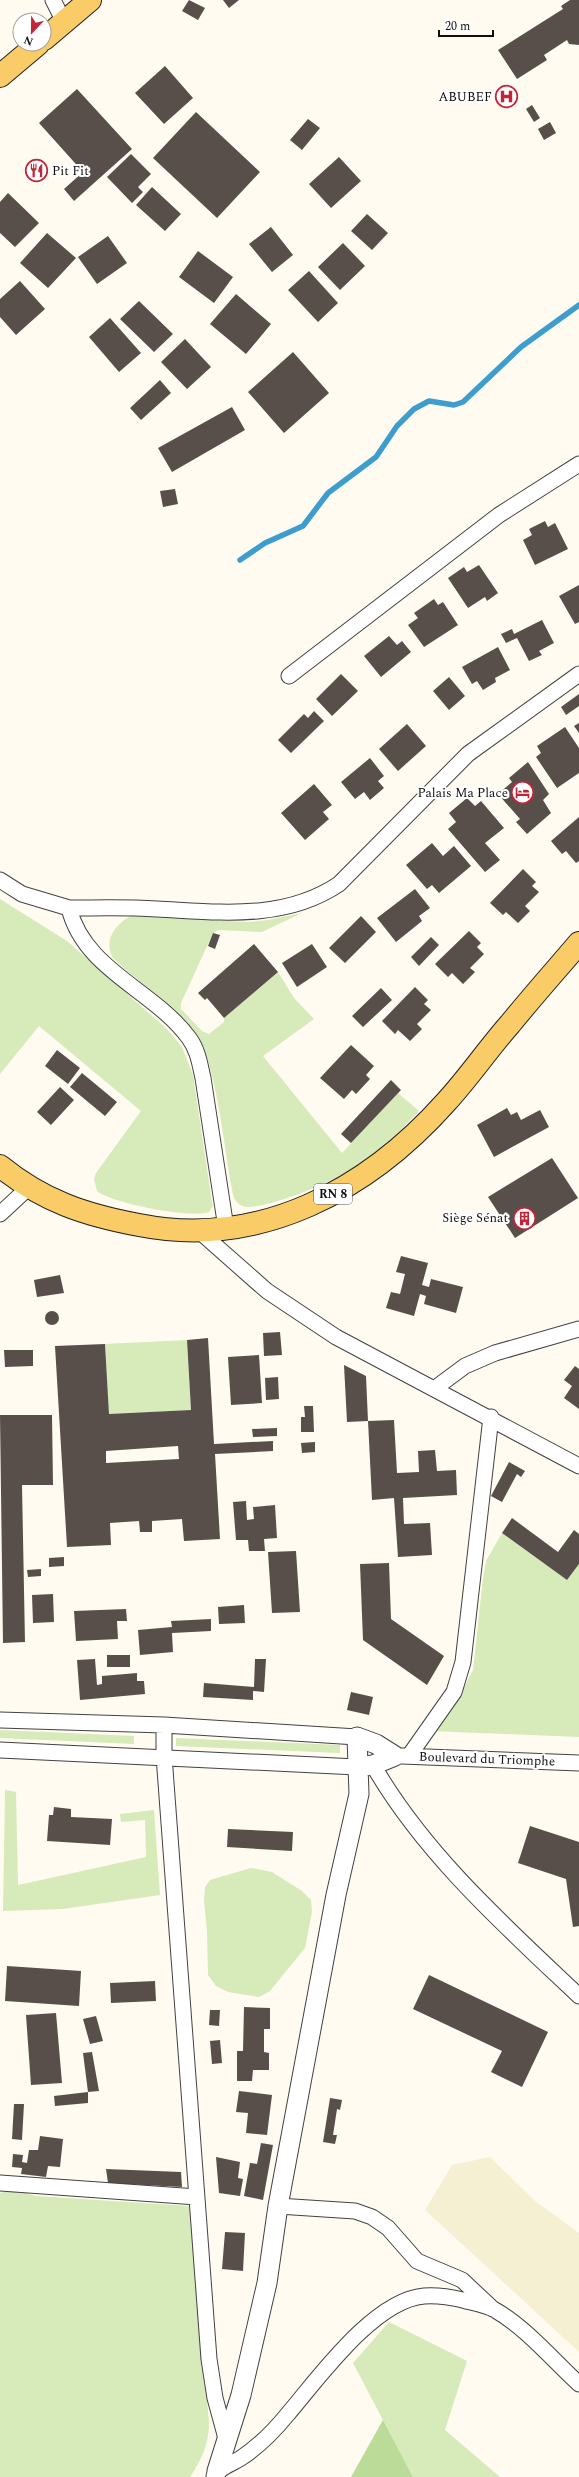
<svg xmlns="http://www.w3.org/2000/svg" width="579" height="2477" font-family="Spectral,serif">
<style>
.farmland{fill:#f5f0d1}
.green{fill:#d6eaba}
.forest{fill:#bbdb99}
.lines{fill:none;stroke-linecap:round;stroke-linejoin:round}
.stream{stroke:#3c9dce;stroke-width:5.5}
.building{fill:#584f4b;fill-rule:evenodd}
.minor-casing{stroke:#424242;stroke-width:17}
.tertiary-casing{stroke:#424242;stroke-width:21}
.primary-casing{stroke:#202020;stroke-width:24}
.minor{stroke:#fff;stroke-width:15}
.tertiary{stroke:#fff;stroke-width:19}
.primary{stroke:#f9cc67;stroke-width:22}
.labels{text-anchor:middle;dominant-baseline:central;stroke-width:4;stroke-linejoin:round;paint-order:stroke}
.shield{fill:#fff;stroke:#575757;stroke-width:1}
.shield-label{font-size:12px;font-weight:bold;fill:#0f0f0f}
.poi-label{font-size:13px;fill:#0f0f0f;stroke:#fff;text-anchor:end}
.street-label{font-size:13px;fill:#0f0f0f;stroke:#fff}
</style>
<rect width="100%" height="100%" fill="#fffbf1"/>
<!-- farmland -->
<path class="farmland" d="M490 2157 535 2201 579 2233V2352L425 2210 452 2165Z"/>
<!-- green -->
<path class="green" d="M0 899 67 941 167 1029 182 1047 193 1075 212 1202 213 1206 209 1212C192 1219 111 1203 97 1191L94 1179 96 1173 141 1111 39 1026 0 1074Z
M302 913 262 932 218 930 213 933 181 1003V1009L202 1031 209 1034 224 1022V1018L278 972 294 998 314 1019 263 1056 342 1153 398 1093 419 1111C403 1128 387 1145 368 1160 345 1177 277 1206 248 1207 241 1207 237 1203 234 1198 224 1155 218 1061 193 1029 171 1001 138 983 113 958 103 941 115 924 131 916L248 922 268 920Z
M187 1340 191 1410 109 1414 105 1344Z
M502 1533 567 1580 579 1564V1737L432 1731 453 1708 473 1670 483 1578 486 1561Z
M0 1730 134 1736V1744L0 1738Z
M176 1738 340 1745V1753L176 1746Z
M5 1790 16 1792 18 1885 146 1857 145 1820 121 1822 120 1814 154 1810 160 1895 62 1909 3 1911Z
M251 1868 272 1872 302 1891 311 1900 312 1912 305 1948 270 1991 259 1997 228 1992 216 1986 208 1975 207 1931 204 1901 205 1887 210 1880Z
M7 2191 22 2192 36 2196 189 2206 209 2422C209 2444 202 2459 190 2477H0V2193Z
M389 2322 467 2361 445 2430 500 2477H413L353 2363Z"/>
<!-- forest -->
<path class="forest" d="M383 2420 413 2477H351Z"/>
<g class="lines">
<!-- stream -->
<path class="stream" d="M240 560 265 543 303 526 328 493 376 457 397 426 414 409 429 401 454 405 463 402 521 347 579 305"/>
</g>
<!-- building -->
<path class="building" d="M189 0 205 8 198 20 182 11Z
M223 0H239L229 8Z
M570 0H579V45L569 44 567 40 544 55 547 60 517 79 498 50 563 9 561 6Z
M165 66 193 98 164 124 135 93Z
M77 89 132 149 74 201 64 189 83 172 39 123Z
M532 105 540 118 534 122 526 109Z
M196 112 260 172 217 218 153 158Z
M308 119 320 128 302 150 290 140Z
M550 122 556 133 544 140 538 129Z
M131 154 151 174 138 187 143 192 132 203 107 177Z
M339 157 361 181 331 208 309 184Z
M152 187 181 214 165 231 136 205Z
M8 193 39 223 15 247 0 233V202Z
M367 214 388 233 372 250 351 231Z
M271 227 293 255 272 272 249 244Z
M47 233 76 258 48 288 20 263Z
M108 236 127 263 97 284 78 257Z
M343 243 365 266 340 290 318 267Z
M198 251 233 277 214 303 179 277Z
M309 271 338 303 318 322 288 290Z
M20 281 45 309 16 335 0 317V299Z
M236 294 271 324 246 354 210 324Z
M139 301 173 334 154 352 120 319Z
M110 318 141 353 119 372 89 337Z
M185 339 211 367 187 389 161 362Z
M293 352 329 393 284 433 248 392Z
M160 380 171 393 141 420 130 408Z
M232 407 245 430 172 472 158 448Z
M175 489 178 504 163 507 160 491Z
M545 521 548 527 555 523 568 549 535 565 523 540 532 535 529 529Z
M479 565 498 593 487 601 485 597 468 608 448 578 464 567 467 572Z
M579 585V622L575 624 559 596Z
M434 599 438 605 443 602 458 625 424 647 408 625 418 618 414 613Z
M542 620 554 643 539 651 542 655 529 661 517 638 506 643 501 634 512 629 514 634Z
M389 636 397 645 402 641 411 652 381 677 364 656Z
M498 647 510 670 495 678 496 682 483 690 477 681 472 684 462 667Z
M341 674 358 691 332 716 316 699Z
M449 677 465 696 449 710 433 691Z
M579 694V706L566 715 561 707Z
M314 711 324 721 291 753 278 740 304 714 308 718Z
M579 723V733L574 726Z
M407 724 426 746 398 771 379 749Z
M565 727 579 748V773L557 788 536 757 541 753 537 746Z
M370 758 384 776 378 781 384 788 370 800 364 792 355 799 341 782Z
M528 762 549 794 543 800 551 813 527 834 516 822 520 819 498 794 512 782 509 778Z
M314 784 332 805 323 812 329 819 305 840 281 813Z
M467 798 475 806 481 801 504 828 485 843 500 860 485 872 448 829 456 822 449 813Z
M579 817V861L576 863 566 851 562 854 551 841Z
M432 843 443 856 454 846 471 866 439 893 432 885 427 889 406 865Z
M523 869 536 882 532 886 539 892 525 906 530 911 518 923 506 912 503 915 490 903Z
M415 889 430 908 419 916 422 921 396 942 377 918Z
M361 916 376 932 345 963 329 948Z
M469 931 481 943 477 947 484 954 470 968 475 972 463 984 452 973 448 977 435 964Z
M213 933 220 935 215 949 208 946Z
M431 937 439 945 419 966 411 957Z
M254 944 278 972 224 1018 207 998 205 1000 198 993Z
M312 944 327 967 297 987 282 963Z
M415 987 428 1000 424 1004 431 1010 417 1024 422 1029 410 1041 398 1030 395 1034 382 1021Z
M381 988 392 1000 363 1027 352 1016Z
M351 1045 374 1066 366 1075 370 1079 356 1094 352 1090 344 1099 320 1078Z
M57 1050 80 1068 68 1084 45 1066Z
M82 1073 117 1102 105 1116 70 1087Z
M391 1080 401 1090 351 1143 341 1134Z
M60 1087 74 1100 51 1125 37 1112Z
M507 1108 511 1115 517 1112 521 1120 540 1110 549 1127 494 1157 477 1125Z
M552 1158 578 1198 515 1238 488 1197Z
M401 1256 428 1263 422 1285 429 1287 431 1279 463 1287 456 1313 424 1304 426 1296 420 1294 414 1316 386 1308 391 1292 400 1294 405 1274 396 1272Z
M60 1275 64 1293 37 1297 34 1280Z
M45 1318a7 7 0 1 1 14 0a7 7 0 1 1-14 0Z
M280 1332 282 1355 264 1356 263 1333Z
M208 1338 214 1444 273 1441V1451L215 1454 220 1539 184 1541 182 1519 152 1521V1532H140L139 1521 110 1523 111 1545 67 1547 55 1346 105 1344 109 1414 191 1410 187 1340ZM178 1446 179 1459 106 1463V1451Z
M4 1350H33V1366L5 1367Z
M259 1355 262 1403 231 1405 228 1357Z
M344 1365 366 1376 368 1421 347 1422Z
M575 1366 579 1369V1409L564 1398 572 1386 564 1380Z
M278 1377 279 1399 266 1400 265 1378Z
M304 1406H313L314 1432H301V1417H305Z
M0 1415H52L53 1485H22L25 1642 3 1643Z
M394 1420 397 1473 419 1472 418 1451 435 1450 437 1471 456 1470 457 1495 403 1498 404 1524 430 1523 432 1555 398 1557 394 1498 372 1500 368 1421Z
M277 1428V1436L253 1437 252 1429Z
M315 1442V1452L302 1453 301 1443Z
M509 1462 525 1471 521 1477 517 1474 502 1502 491 1496Z
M246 1501 247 1520 254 1519 253 1507 275 1505 277 1538 264 1539 265 1551H249L248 1540H236L233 1502Z
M512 1518 558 1552 574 1530 579 1534V1564L567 1580 502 1533Z
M296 1551 300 1612 272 1613 268 1552Z
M64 1557V1566L49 1567V1558Z
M389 1563 391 1619 444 1656 427 1685 363 1640 360 1564Z
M41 1569V1576L28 1577 27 1570Z
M53 1594 54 1622 33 1623 32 1595Z
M244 1605 245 1623 219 1624 218 1607Z
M126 1609 127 1621H117L118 1639 76 1641 74 1611Z
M211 1619V1631L172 1633 173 1652 140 1655 138 1630 172 1627 171 1621Z
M107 1655H130V1667H107Z
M95 1659 97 1685 102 1684V1676L137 1673V1681H144L145 1694 80 1700 77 1660Z
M255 1659H266L264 1692 253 1691V1700L203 1697 204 1683 254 1687Z
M351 1692 373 1697 369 1715 347 1710Z
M54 1807 71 1809V1817L112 1819 110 1845 47 1841 49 1815H53Z
M530 1826 579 1842V1926L573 1927 566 1879 518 1863Z
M228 1829 293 1832 292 1851 227 1847Z
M7 1966 81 1971 79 2006 5 2001Z
M429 1975 548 2032 522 2087 491 2072 502 2051 413 2009Z
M155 1981 156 2001 111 2003 110 1983Z
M244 2007 270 2008V2029H264V2052L269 2053V2070H253L252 2081H237V2051H243Z
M210 2010H220L219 2026 209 2025Z
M56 2013 62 2083 31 2085 26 2015Z
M96 2016 103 2041 90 2044 83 2019Z
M220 2040 222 2063 212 2064 210 2041Z
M92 2052 99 2091 88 2092 83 2053Z
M239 2091 272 2095 267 2135 246 2133 248 2113 236 2112Z
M88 2092V2103L55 2106 54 2096Z
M330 2098 342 2100 340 2110 337 2109 333 2135H337L335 2144 323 2142Z
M14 2104H24L22 2140 12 2139Z
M40 2136 63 2139 60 2167 48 2166 46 2177 21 2174 22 2168 12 2167 13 2154 23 2155 22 2162 27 2163 29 2150H38Z
M261 2143 273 2145 263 2200 244 2196 250 2163 257 2164Z
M216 2157 240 2162 238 2178 243 2179 240 2196 219 2193Z
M106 2169 181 2172 182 2187 108 2183Z
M225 2232 245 2233 243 2271 222 2269Z"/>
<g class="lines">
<defs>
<path id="minor" d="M53 0 64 22
M289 676 499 515 579 464
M0 880 22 894 69 908C84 970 154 990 189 1038 198 1050 200 1065 203 1078L226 1228
M69 908C98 908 127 907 157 909 219 912 284 921 339 884L468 754 579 674
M0 1214 28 1188
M199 1231 267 1291 336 1337 579 1466
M434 1389 465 1366 495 1353 579 1329
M0 1720 164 1725 357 1737
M164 1725V1756L209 2359 215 2398 227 2442
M0 1750 357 1767
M402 1756 579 1763
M409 1756 454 1692 463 1662 491 1417
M373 1765C424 1854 505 1926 579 1996
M0 2183 197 2197
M278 2206 355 2211 372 2217 388 2228 417 2261 462 2280 493 2309
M214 2476C220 2467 232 2464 241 2458 259 2446 274 2431 287 2415 318 2379 374 2300 424 2296 437 2295 450 2297 463 2300 473 2303 486 2305 495 2310 525 2327 553 2360 579 2384"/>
<path id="tertiary" d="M357 1767 373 1765 395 1756
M217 2471 241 2395 267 2283 278 2206 336 1895 359 1794 357 1737 376 1744 395 1756"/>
<path id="primary" d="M44 39 90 0
M0 76 38 44
M0 1166C43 1201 85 1215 139 1225 260 1249 368 1190 447 1101 469 1077 488 1049 510 1024 532 997 556 970 579 943"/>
</defs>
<!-- minor casing -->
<use href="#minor" class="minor-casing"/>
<!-- tertiary casing -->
<use href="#tertiary" class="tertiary-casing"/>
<!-- primary casing -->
<use href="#primary" class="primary-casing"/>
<!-- minor -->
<use href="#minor" class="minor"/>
<!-- tertiary -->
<use href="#tertiary" class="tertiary"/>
<!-- primary -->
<use href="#primary" class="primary"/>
</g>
<!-- icons -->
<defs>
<symbol id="hospital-ring" viewBox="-11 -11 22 22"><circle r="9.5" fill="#fff" stroke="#c12537" stroke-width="1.5"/><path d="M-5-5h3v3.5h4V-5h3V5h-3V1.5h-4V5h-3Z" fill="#c12537"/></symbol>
<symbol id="restaurant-ring" viewBox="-11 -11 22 22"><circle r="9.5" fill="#fff" stroke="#c12537" stroke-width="1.5"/><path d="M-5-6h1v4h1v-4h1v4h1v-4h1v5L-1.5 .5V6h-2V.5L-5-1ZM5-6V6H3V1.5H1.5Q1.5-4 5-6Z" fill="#c12537"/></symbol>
<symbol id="hotel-ring" viewBox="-11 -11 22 22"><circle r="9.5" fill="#fff" stroke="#c12537" stroke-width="1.5"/><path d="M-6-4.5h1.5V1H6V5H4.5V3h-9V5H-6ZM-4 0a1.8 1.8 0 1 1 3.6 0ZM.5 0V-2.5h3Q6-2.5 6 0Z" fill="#c12537"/></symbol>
<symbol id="building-ring" viewBox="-11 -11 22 22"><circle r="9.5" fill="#fff" stroke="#c12537" stroke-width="1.5"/><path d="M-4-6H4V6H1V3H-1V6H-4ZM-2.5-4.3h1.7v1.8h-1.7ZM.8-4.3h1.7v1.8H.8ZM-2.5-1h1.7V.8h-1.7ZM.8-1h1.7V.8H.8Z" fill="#c12537"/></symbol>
</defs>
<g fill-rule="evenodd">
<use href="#hospital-ring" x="494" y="84" width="25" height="25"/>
<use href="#restaurant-ring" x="24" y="158" width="25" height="25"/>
<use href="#hotel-ring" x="510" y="780" width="25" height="25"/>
<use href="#building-ring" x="512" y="1206" width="25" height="25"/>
</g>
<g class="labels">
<!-- shield labels -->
<rect class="shield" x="314" y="1184" width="38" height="20" rx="3"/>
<g class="shield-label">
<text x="333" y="1194">RN 8</text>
</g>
<!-- poi labels -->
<g class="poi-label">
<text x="492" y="97">ABUBEF</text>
<text x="52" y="171" text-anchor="start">Pit Fit</text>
<text x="508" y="793">Palais Ma Place</text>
<text x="508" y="1218">Siège Sénat</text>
</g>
<!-- street labels -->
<g class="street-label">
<text transform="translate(487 1759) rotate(2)">Boulevard du Triomphe</text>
</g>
</g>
<!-- north arrow -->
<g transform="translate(32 32) rotate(202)"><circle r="19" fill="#ffffff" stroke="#9f9f9f"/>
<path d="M0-3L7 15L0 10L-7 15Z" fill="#c12537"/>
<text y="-6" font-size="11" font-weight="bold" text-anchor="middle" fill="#0f0f0f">N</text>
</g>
<!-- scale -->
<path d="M439 30v6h54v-6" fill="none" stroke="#0f0f0f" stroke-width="2"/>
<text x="445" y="30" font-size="12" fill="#0f0f0f" stroke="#ffffff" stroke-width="3" paint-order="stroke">20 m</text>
</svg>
